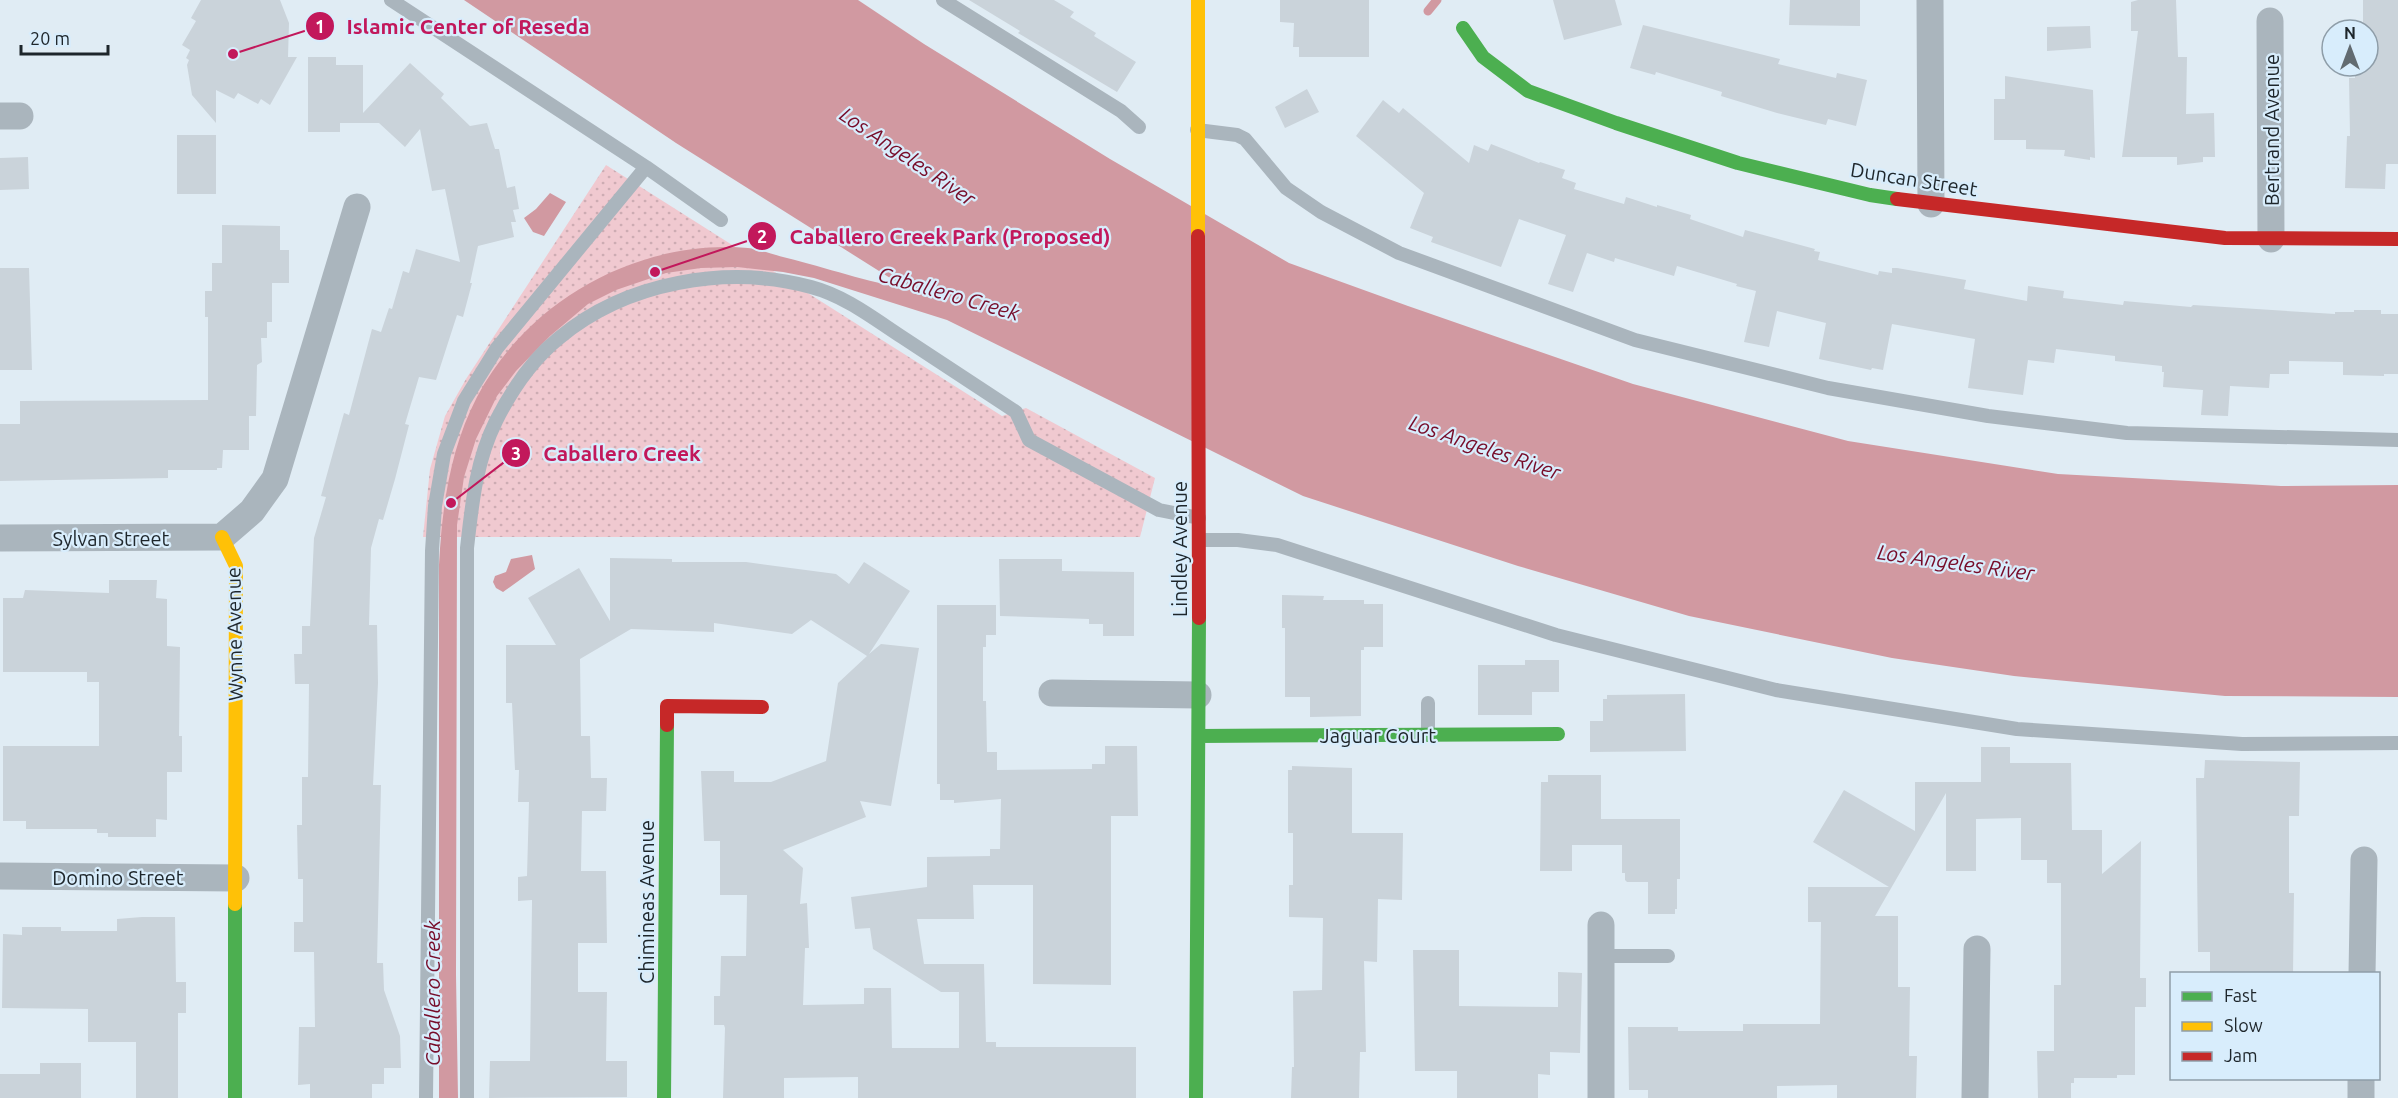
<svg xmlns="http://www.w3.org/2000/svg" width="2398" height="1098" font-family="Ubuntu,sans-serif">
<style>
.park{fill:url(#park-dots)}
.water{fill:#d199a1}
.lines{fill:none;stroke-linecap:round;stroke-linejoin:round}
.stream{stroke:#d199a1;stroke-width:9}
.building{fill:#cad3da}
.lane{stroke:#aab5bd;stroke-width:14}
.street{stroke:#aab5bd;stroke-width:27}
.fast{stroke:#4caf50;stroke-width:14}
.slow{stroke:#ffc107;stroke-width:14}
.jam{stroke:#c62828;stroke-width:14}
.labels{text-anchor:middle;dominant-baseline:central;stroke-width:4.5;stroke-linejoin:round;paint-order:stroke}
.street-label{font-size:20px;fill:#1e262b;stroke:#d8edfc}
.water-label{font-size:21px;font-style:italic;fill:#770c29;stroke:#d8edfc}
.leader{fill:none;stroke:#c2185b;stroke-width:2}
.callout-dot{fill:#c2185b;stroke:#d8edfc;stroke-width:2}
.mark-label{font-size:18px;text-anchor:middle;font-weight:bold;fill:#fff}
.callout-label{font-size:21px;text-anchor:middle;font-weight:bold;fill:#c2185b;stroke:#d8edfc;stroke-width:4.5;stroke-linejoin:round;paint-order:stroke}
</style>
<defs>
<pattern id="park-dots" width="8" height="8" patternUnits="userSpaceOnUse" patternTransform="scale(1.5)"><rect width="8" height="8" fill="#f0c9d0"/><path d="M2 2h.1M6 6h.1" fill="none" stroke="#cdacb3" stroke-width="1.8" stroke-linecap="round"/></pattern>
</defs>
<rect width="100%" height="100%" fill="#e0ecf4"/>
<!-- park -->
<path class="park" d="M606 165 1002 416 1026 408 1155 478 1140 537H423L430 469 445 416 466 379Z"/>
<!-- water -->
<path class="water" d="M464 0H858L924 44 1110 159 1289 263 1408 306 1633 384 1848 441 2058 474 2281 486 2398 485V697L2225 696 2014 676 1892 658 1689 616 1518 566 1303 496 947 320 814 278 783 272 737 267 701 268 666 273 616 290 588 304 550 336 516 371 497 396 476 439 464 477 457 525 456 975 458 1098H439V565C442 507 450 449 477 397 528 300 638 239 748 248 761 249 774 255 787 258 824 267 870 283 906 288L676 143Z
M550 193 566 202 544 236 533 232 524 218 536 209Z
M532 555 535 569 503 592 496 588 493 582 495 576 506 572 511 559Z"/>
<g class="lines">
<!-- stream -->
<path class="stream" d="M1428 11 1437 0"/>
</g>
<!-- building -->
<path class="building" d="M201 0H280L289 23 288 57H297L270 105 261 99 258 104 238 93 234 99 216 90V123L192 95 187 65 189 60 186 58 190 50 182 45 196 21 191 18Z
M969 0H1054L1074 12 1070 17 1096 33 1094 36 1136 62 1117 92 1018 33 1020 31Z
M1280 0H1369V57H1299V47H1293L1294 23 1280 22Z
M1553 0H1615L1622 25 1564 40Z
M1790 0H1860V26L1789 25Z
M2138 0H2176L2178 57H2187L2186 114 2214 113 2215 157H2203V162L2177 165V157H2122L2138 31H2131V2Z
M2363 0H2398V164H2386L2385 189 2345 188 2347 136H2350L2349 78H2355V66H2368V30H2363Z
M1643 25 1780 59 1778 64 1836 78 1837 73 1867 80 1856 126 1828 119 1826 125 1777 113 1721 96 1722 92 1656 72 1655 75 1630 68Z
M2090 26 2091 48 2047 51V27Z
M308 57H336V65H363V113L410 63 444 94 441 98 470 126 487 123 495 149H499L507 188 515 186 519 209 513 210 516 222H511L514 237 478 246 470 283H472L463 317 457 315 436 380 419 377 405 424 409 425 395 479 383 520 379 519 371 548 369 625H377L378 683 373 785H381L377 963H383L384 990 400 1036 401 1068H384V1084H372V1098H310V1084L298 1085 299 1027H315L314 952H294V922H303V879H298L297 825H302V777H308L309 684H295L294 654H302V626H310L314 538 326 497 321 496 344 413 349 415 372 329 381 332 389 308 392 309 403 271 409 273 416 249 460 262 445 189 432 191 420 129 405 147 379 123H340V132H308Z
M2005 76 2093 90 2095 158 2090 157V160L2064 156 2065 150 2026 149V140H1994V99H2005Z
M1307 89 1319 112 1285 128 1275 107Z
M1383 100 1399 113 1403 108 1469 163 1474 145 1488 151 1491 144 1539 163 1540 162 1565 170 1562 178 1576 183 1574 189 1624 204 1626 197 1657 207V205L1691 215 1690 219 1743 237 1745 230 1815 249 1814 251 1820 252 1818 260 1878 275 1879 271 1892 273V268H1897L1966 280 1964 289 2027 301 2028 286 2064 291 2063 298 2123 305 2124 301 2191 307 2193 305 2335 314V312H2354V310H2381V314H2398V374H2384V376L2343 375V362L2289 361V374H2270L2269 388 2230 386 2228 416 2201 415 2203 390 2163 387 2164 372H2162V366L2115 361V356L2056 349 2054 363 2028 360 2023 395 1968 388 1975 339 1892 324 1883 370 1872 368 1871 370 1819 359 1826 323 1777 311 1769 347 1744 342 1756 291 1736 286 1737 284 1677 266 1674 276 1615 258 1614 262 1587 253 1573 292 1548 284 1566 235 1519 219 1501 267 1431 242 1433 237 1410 228 1424 193 1356 136Z
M177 135H216V194H177Z
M28 157 29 189 0 190V158Z
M222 225 280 226V250H289V283H272V322H267V338H261L262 362 257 365 256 416H249V450H223L222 468H217V470H168V478L0 481V424H20V401L208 400V317H205V291H212V263H222Z
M0 268H29L32 370H0Z
M610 558 672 559V562H746L836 574 849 584 864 562 910 591 869 654 881 644 919 648 891 806 860 801 866 817 783 850 803 868 800 904 807 903 809 948H805L803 1005 864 1004V988H891L892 1048H959V992H941L873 949 870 928 855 929 851 897 927 887V857L990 856V849H1000L1001 799 954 803V800H940V784H937V605H996V635H986V647H983V701H986L987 752H997V770L1092 769V764H1105V746H1137L1138 816H1111V985L1033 984V885H973L974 919H917L924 964H984L986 1042H996V1047H1136V1098H858V1077L784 1078V1098H723L725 1028 724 1025H714V996H720L721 956H746L747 895H720V841H704L701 771H734V782H771L826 761 838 683 867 656 811 620 792 634 714 623V632L631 629 580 659 581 736H590L591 778H607L606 811H582L581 871H606L607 943H578V992H607L606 1061H627V1097L489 1098 490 1061H530L532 903V900L518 901V877L527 876 529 802H518L519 770H515L512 703H506V645H556L528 598 579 568 610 621Z
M999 559H1062V571L1134 572V636H1103V624H1089V619L1000 616Z
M109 580H157L156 598 167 599V646L180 647 179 736H182V772H167V820L156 819V837H108V833H97V829H26V821H3V746H99V682H87V672H3V598H23L25 590 109 593Z
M1282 595 1324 596 1323 600H1364V604H1383V647H1364V650H1361V716L1310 717V697H1285V628H1282Z
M1525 660H1559V692H1532V715H1478V665H1525Z
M1685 694 1686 751 1590 752V721H1603V699H1607V695Z
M1981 747H2010V763H2071L2072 830H2102V874L2141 841 2140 978H2146V1007H2135V1075H2117V1078H2074V1083H2071V1098H2038L2037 1051H2054V985H2061V883H2047V860H2021V818L1976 819V871H1946V793L1875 916H1898V987H1910L1909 1056H1917L1916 1098H1837V1085L1777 1086V1098H1648V1090H1629L1628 1027H1678V1031H1743V1024H1820L1821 922H1808V887H1889L1813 842 1844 790 1915 831V782H1981Z
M2205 760 2300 762 2299 816H2289V893H2294L2293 974H2210V952H2198L2196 778H2204Z
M1292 766 1352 768V833H1403L1402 900 1378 899 1377 962 1364 961 1366 1052H1360L1359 1098H1291L1292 1067H1294L1293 991 1322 990 1323 918 1289 917V885H1293V833H1288V770H1292Z
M1548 775H1601V819H1680V879H1677V909H1675V914H1648V882H1627L1625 880V873H1622V845H1572V871H1540L1541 782H1548Z
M142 917H175L176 982H186V1013H178V1098H136V1042H88V1009L2 1008 3 934 22 935V927H61V931H117V919Z
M1413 950H1459V1006L1558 1007V972L1582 973 1580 1053 1550 1052V1075L1538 1074V1098H1457V1071H1415Z
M40 1063H81V1098H0V1074H40Z"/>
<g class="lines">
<!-- lane -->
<path class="lane" d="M391 0 646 167 721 220
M943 0 1121 111 1139 127
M1197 130 1237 135 1245 139 1286 188 1321 212 1399 253 1635 340 1828 388 1988 416 2127 433 2398 440
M1199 540H1238L1277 545 1556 635 1776 690 2017 729 2242 744 2398 743
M1428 703V735
M1601 956H1668
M426 1098 432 551 435 506 444 454 464 401 497 348 646 167
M467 1098V548C472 504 476 461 496 421 511 391 533 359 559 338 626 282 727 264 811 287 845 296 873 318 902 337 940 362 978 387 1016 412L1029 440 1159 510 1199 518"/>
<!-- street -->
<path class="street" d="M1930 0 1931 204
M2270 21 2271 239
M0 116H20
M0 538 222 537 252 511 275 479 357 207
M1052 693 1198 695
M0 876 236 878
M1601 925V1098
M2362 974 2364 860
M1975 1098 1977 949
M2361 1098V1078"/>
<!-- fast -->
<path class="fast" d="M1463 28 1483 57 1528 91 1616 123 1738 163 1870 195 1897 199
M1199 736 1558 734
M235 1098V904
M664 1098 667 725
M1196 1098 1199 618"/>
<!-- slow -->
<path class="slow" d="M1198 0V236
M222 537 236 566 235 904"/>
<!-- jam -->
<path class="jam" d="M1897 199 2225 238 2398 239
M1198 236 1199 618
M667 725V706L762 707"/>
</g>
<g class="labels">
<!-- street labels -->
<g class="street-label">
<text transform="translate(2271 130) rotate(-90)">Bertrand Avenue</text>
<text transform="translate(1914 179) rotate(9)">Duncan Street</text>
<text x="111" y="538">Sylvan Street</text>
<text transform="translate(1179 549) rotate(-90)">Lindley Avenue</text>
<text transform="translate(234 634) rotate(-91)">Wynne Avenue</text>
<text x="1378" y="735">Jaguar Court</text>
<text x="118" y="877">Domino Street</text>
<text transform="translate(646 902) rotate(-90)">Chimineas Avenue</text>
</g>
<!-- water labels -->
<g class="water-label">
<text transform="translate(908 156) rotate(34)">Los Angeles River</text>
<text transform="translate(949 293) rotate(16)">Caballero Creek</text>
<text transform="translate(1485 447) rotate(19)">Los Angeles River</text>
<text transform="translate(1956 562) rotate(8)">Los Angeles River</text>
<text transform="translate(432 993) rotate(-90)">Caballero Creek</text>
</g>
</g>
<!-- callouts -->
<path class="leader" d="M233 54L320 26M655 272L762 236M451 503L516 453"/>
<g class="callout-dot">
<circle cx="233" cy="54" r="6"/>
<circle cx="655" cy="272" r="6"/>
<circle cx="451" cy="503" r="6"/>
<circle cx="320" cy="26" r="15"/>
<circle cx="762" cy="236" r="15"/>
<circle cx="516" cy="453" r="15"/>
</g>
<g class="mark-label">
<text x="320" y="33">1</text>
<text x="762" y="243">2</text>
<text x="516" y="460">3</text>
</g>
<g class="callout-label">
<text x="468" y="34">Islamic Center of Reseda</text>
<text x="950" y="244">Caballero Creek Park (Proposed)</text>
<text x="622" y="461">Caballero Creek</text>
</g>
<!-- legend -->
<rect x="2170" y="972" width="210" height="108" fill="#d8edfc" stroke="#8e9da8" stroke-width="1.5"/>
<rect x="2182" y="992" width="30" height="9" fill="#4caf50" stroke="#8e9da8" stroke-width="1.5"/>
<text x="2224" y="1002" font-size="18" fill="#1e262b">Fast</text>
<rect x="2182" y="1022" width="30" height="9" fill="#ffc107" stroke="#8e9da8" stroke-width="1.5"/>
<text x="2224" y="1032" font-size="18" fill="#1e262b">Slow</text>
<rect x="2182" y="1052" width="30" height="9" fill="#c62828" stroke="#8e9da8" stroke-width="1.5"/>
<text x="2224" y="1062" font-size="18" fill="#1e262b">Jam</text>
<!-- north arrow -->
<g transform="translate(2350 48)"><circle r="28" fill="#d8edfc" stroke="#8e9da8" stroke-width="1.5"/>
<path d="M0-4.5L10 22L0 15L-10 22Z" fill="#626b71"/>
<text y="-9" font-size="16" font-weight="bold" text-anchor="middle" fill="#1e262b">N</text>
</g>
<!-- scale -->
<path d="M21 45v9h87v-9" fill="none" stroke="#1e262b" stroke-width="3"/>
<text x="30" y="45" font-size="18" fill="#1e262b" stroke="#d8edfc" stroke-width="4.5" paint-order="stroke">20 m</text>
</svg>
